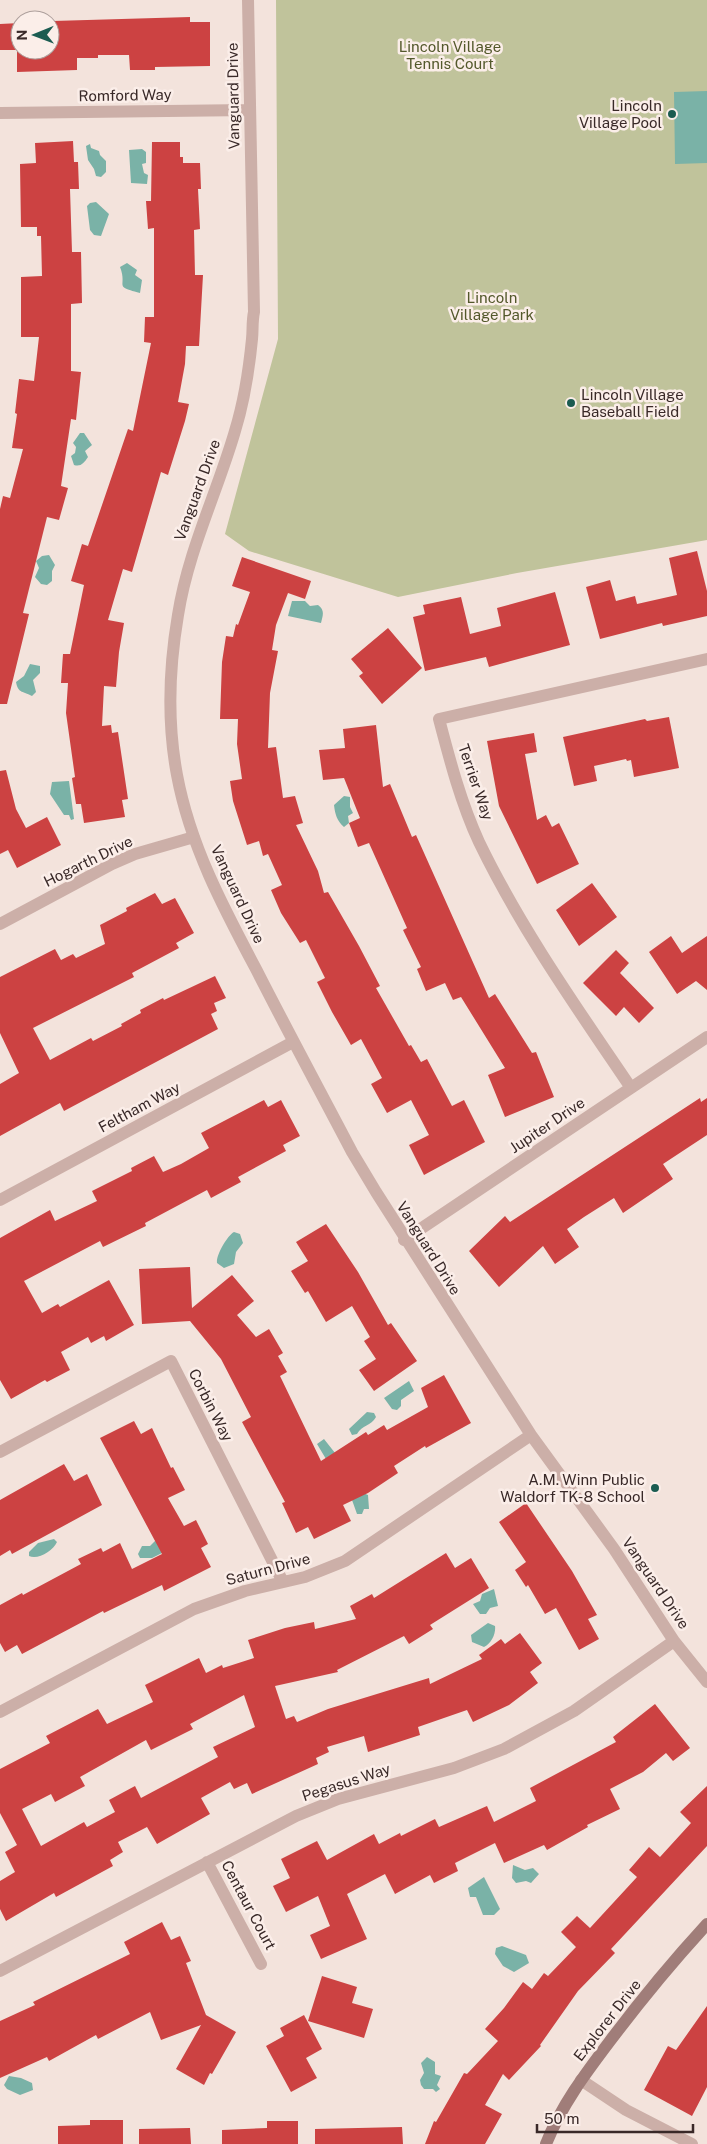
<svg xmlns="http://www.w3.org/2000/svg" width="707" height="2144" font-family="'Public Sans',sans-serif">
<style>
.green{fill:#c0c39b}
.water{fill:#7ab2a7}
.building{fill:#cc4242;fill-rule:evenodd}
.lines{fill:none;stroke-linecap:round;stroke-linejoin:round}
.street{stroke:#ccafa8;stroke-width:12}
.secondary{stroke:#a07d79;stroke-width:12}
.poi-dot{fill:#1b5c51;stroke:#fbeee9;stroke-width:2}
.labels{text-anchor:middle;dominant-baseline:central;stroke-width:5;stroke-linejoin:round;paint-order:stroke}
.park-label{font-size:15px;fill:#53582b;stroke:#fbeee9}
.street-label{font-size:15px;fill:#392928;stroke:#fbeee9}
.poi-label{font-size:15px;fill:#392928;stroke:#fbeee9;text-anchor:end}
</style>
<rect width="100%" height="100%" fill="#f3e3dc"/>
<!-- green -->
<path class="green" d="M276 0H707V540L517 573 398 597 249 551 225 534 278 339Z"/>
<!-- water -->
<path class="water" d="M707 91V163L675 164 674 92Z
M90 144 91 148 99 151 100 155 106 161V172L101 177 96 176 94 169 88 160 86 146Z
M142 149 146 152V163L142 164 144 173 148 175 147 184 131 183 129 150Z
M96 202 109 214 101 236 94 235 90 230 87 206 90 203Z
M127 263 137 270 135 275 142 280 140 293C112 286 128 287 120 267Z
M80 433H84L92 445 85 451 88 457C84 463 81 467 74 465L71 456 75 453 76 447 73 443Z
M49 555 55 565 52 571V581L47 585 41 584 35 577 39 568 36 561 42 556Z
M292 601H305L310 606 318 605C325 610 323 615 321 623L288 616Z
M30 664 40 666V673L33 680 36 692 32 696C24 691 18 694 16 682L24 676Z
M69 781 74 819 71 820 69 815H64L50 794 52 782Z
M344 796 350 797V807L353 813 348 816 349 823 344 827C337 821 335 814 334 805Z
M234 1232 240 1234 243 1243 236 1252 234 1264 224 1268 217 1263C216 1255 227 1236 234 1232Z
M409 1381 414 1391 401 1400V1406L397 1410 392 1409 384 1398Z
M367 1412 374 1413 376 1417C371 1426 362 1425 357 1434L352 1435 349 1429Z
M324 1439 339 1458 326 1459 317 1444Z
M361 1492 368 1495 369 1509H364L362 1514H357L352 1500Z
M158 1538 168 1550 152 1558H140L138 1554 142 1546H150Z
M54 1539 57 1542C53 1551 38 1560 29 1556V1552L38 1543Z
M494 1589 498 1606 490 1608 486 1614H480L473 1604 480 1601 482 1594Z
M488 1623 495 1626C496 1633 492 1643 484 1647L472 1642 471 1635Z
M513 1865 525 1870 533 1868 539 1874 531 1883 526 1881 516 1883 512 1878Z
M484 1877 500 1909 494 1915H483L476 1897H470L468 1888Z
M502 1946 526 1955 529 1963 514 1972 503 1966 495 1954 496 1948Z
M427 2057 435 2062V2074L441 2076 437 2085 440 2089 436 2092 433 2089H424L421 2085 420 2080 424 2073 421 2063Z
M9 2076 21 2078 32 2083 33 2090 20 2095 7 2089 4 2085Z"/>
<!-- building -->
<path class="building" d="M190 17V22H210V66L155 67V70H130L129 55H98V58H77V70L17 72V50H0V24L20 23V50H53V21Z
M73 141 74 162H78L79 189H70L72 252H81L82 303 71 304V371L81 372 76 420 71 419 61 486 68 488 59 520 47 517 23 613 29 614 7 704H0V509L3 496 10 498 23 449 12 448 17 414 15 413 19 379 34 381 39 337H21V277L42 276 41 236H37V227H21L20 164 36 163 35 143Z
M152 142H180V157H183V163H200L201 189H198L200 229 194 230 195 275H203L199 346H186L185 364 178 402 189 404 185 421 168 475 161 472 132 572 123 569 108 620 124 623 119 652 116 687 104 686 102 726 111 725 112 733 118 732 128 799 122 800 125 817 84 823 81 804H76L72 778 75 777 66 713 68 683H61L63 654H70L84 585 71 581 82 544 88 546 128 429 133 431 151 343 144 342 145 317H154V228L148 229 146 201H151Z
M697 551 707 591V616L663 626 662 623 600 639 586 587 610 580 616 601 635 596 637 604 677 595 669 558Z
M242 557 311 581 305 599 288 593 276 625 272 650 278 651 270 693 268 748 276 747 283 798 295 796 303 823 296 825 318 871 324 893 328 892 359 946 380 986 376 988 409 1046 411 1045 421 1062 427 1059 452 1106 464 1100 485 1142 424 1175 409 1145 429 1135 411 1100 387 1113 371 1084 382 1078 361 1039 351 1045 332 1012 317 982 325 978 306 940 300 943 281 913 271 890 282 885 268 854 263 856 259 841 247 845 233 801 230 781 242 779 237 744 238 719H220L222 662 226 636 233 637 236 624 238 625 250 592 232 586Z
M555 592 570 645 489 667 486 657 425 671 413 617 425 614 423 605 461 597 470 634 501 626 497 608Z
M388 628 422 668 382 704 359 676 363 673 351 659Z
M669 717 679 768 634 777 631 760 627 761 626 759 594 766 597 781 574 786 563 737 645 719 647 721Z
M376 725 383 787 390 784 412 837 416 835 489 998 495 994 532 1053 536 1052 554 1097 505 1117 488 1075 505 1068 461 997 453 1000 445 983 426 991 417 969 421 967 403 930 407 928 369 843 358 847 349 823 360 818 344 778 323 780 319 750 345 748 343 729Z
M534 733 537 752 525 754 537 820 546 815 552 827 559 823 579 864 537 884 499 806 487 741Z
M6 770 16 809 26 828 47 817 61 845 17 868 8 850 0 854V771Z
M592 883 617 917 579 946 556 910Z
M155 893 162 904 175 898 194 933 176 943 179 948 132 973 134 977 33 1028 50 1060 91 1038 93 1041 122 1026 121 1024 141 1013 140 1010 163 998 164 1000 215 976 226 998 214 1003 217 1011 211 1014 218 1029 64 1111 60 1103 0 1136V1084L19 1073 0 1033V977L55 949 61 960 73 954 76 958 105 944 100 925 127 911 126 908Z
M671 936 682 953 707 936V990L696 981 677 994 649 952Z
M616 950 629 963 620 973 654 1008 639 1023 624 1007 616 1016 583 983Z
M700 1098 701 1102 707 1098V1135L663 1164 673 1179 623 1213 614 1198 584 1217 567 1229 579 1247 555 1264 543 1246 499 1287 469 1251 505 1216 510 1222Z
M264 1100 268 1107 281 1100 300 1136 283 1145 286 1151 238 1177 241 1182 211 1198 207 1190 145 1223 146 1226 103 1247 100 1241 24 1281 42 1313 58 1304 60 1307 109 1280 134 1325 106 1341 104 1336 91 1343 88 1337 61 1352 70 1370 47 1382 45 1380 11 1399 0 1380V1238L50 1210 55 1221 97 1201 92 1191 132 1171 131 1168 154 1156 163 1172 181 1164 209 1148 201 1133Z
M326 1224 358 1272 388 1325 391 1323 417 1361 374 1391 359 1370 376 1359 364 1341 370 1337 352 1306 326 1322 308 1291 305 1293 291 1271 308 1261 296 1242Z
M190 1267 192 1308 232 1275 254 1301 237 1315 256 1337 269 1329 283 1353 278 1356 287 1372 280 1376 321 1461 366 1432 368 1435 384 1425 387 1430 428 1407 421 1388 444 1375 471 1423 426 1448 425 1446 394 1466 398 1473 368 1493 343 1505 351 1521 314 1539 308 1527 296 1533 282 1503 285 1502 242 1422 251 1417 221 1359 190 1321 142 1324 139 1269Z
M134 1421 141 1434 152 1428 171 1468 173 1467 185 1490 168 1498 184 1526 196 1520 208 1544 201 1548 211 1567 164 1591 162 1585 104 1613 103 1611 22 1654 17 1645 5 1652 0 1643V1605L22 1593 23 1595 81 1564 78 1559 101 1548 103 1552 120 1543 132 1569 162 1554 100 1438Z
M64 1464 74 1481 87 1474 102 1505 12 1554 10 1550 0 1556V1500Z
M526 1503 572 1571 597 1615 588 1619 599 1639 579 1650 556 1608 545 1614 528 1585 526 1587 515 1570 526 1562 499 1522Z
M446 1553 455 1568 471 1558 489 1588 430 1625 433 1629 409 1644 404 1636 337 1670 338 1672 275 1686 286 1719 294 1716 297 1722 328 1709 429 1678 430 1684 482 1659 479 1655 501 1639 505 1644 520 1633 542 1663 530 1672 538 1683 509 1705 473 1722 467 1710 418 1727 420 1735 368 1752 364 1736 327 1747 329 1752 316 1758 318 1764 252 1794 247 1783 234 1789 230 1782 201 1798 210 1814 157 1844 147 1827 118 1842 123 1852 110 1860 113 1866 56 1897 54 1893 6 1921 0 1909V1881L15 1872 5 1852 17 1845 0 1813V1769L50 1743 46 1736 98 1709 107 1724 153 1702 145 1685 199 1658 206 1673 222 1665 223 1668 254 1658 248 1640 285 1628 314 1622 315 1629 356 1619 350 1606 372 1594 374 1598ZM244 1695 255 1727 213 1747 218 1757 141 1798 135 1786 109 1800 115 1812 87 1827 84 1822 41 1846 22 1809 51 1794 55 1802 85 1786 80 1777 146 1740 151 1750 193 1729 190 1724Z
M655 1704 690 1748 673 1761 666 1753 643 1772 610 1789 620 1809 587 1825 588 1827 547 1850 544 1845 504 1863 495 1843 455 1863 458 1871 434 1883 430 1875 395 1894 385 1874 347 1894 367 1939 321 1959 310 1935 330 1926 318 1896 286 1912 273 1886 290 1878 281 1859 317 1841 327 1860 374 1834 379 1844 400 1833 401 1836 435 1819 439 1827 487 1806 494 1822 536 1801 530 1788 616 1742 613 1737Z
M707 1786V1846L611 1949 615 1953 578 1991 540 2045 541 2046 509 2080 503 2074 485 2105 502 2114 485 2144H425L434 2121 436 2122 464 2073 467 2074 498 2041 485 2029 504 2008 523 1982 532 1989 544 1973 548 1976 576 1947 561 1932 577 1916 590 1928 637 1877 629 1870 649 1847 660 1857 691 1823 680 1812Z
M162 1922 171 1940 180 1936 191 1961 186 1963 206 2015 236 2032 212 2074 210 2073 204 2085 176 2069 201 2025 161 2040 150 2012 98 2039 96 2035 49 2061 47 2057 0 2078V2021L35 2005 33 2002 130 1954 124 1942Z
M322 1976 357 1987 352 2003 373 2009 364 2038 308 2021Z
M707 2006V2087L692 2116 644 2090 668 2046 676 2050Z
M304 2015 322 2049 306 2058 317 2078 291 2092 266 2046 284 2036 280 2028Z
M90 2120H123V2144H58V2126L90 2125Z
M267 2121H298V2144H222V2130L267 2128Z
M402 2127 403 2144H315V2129Z
M190 2128 191 2144H139V2129Z"/>
<g class="lines">
<!-- street -->
<path class="street" d="M248 0 254 312C252 321 253 330 252 339 249 370 244 402 235 431 217 493 188 551 178 615 169 668 167 722 177 775 190 845 223 907 256 969 287 1030 320 1091 352 1152L376 1192 531 1435 614 1549 674 1641 707 1682
M0 113 250 110
M0 924 112 864 135 854 194 837
M631 1088C577 1008 521 929 479 842 461 803 450 761 439 719L707 659
M0 1200 293 1042
M404 1240 707 1037
M0 1452 171 1361 283 1582
M0 1712 194 1609 245 1591 305 1577 345 1561 531 1435
M207 1862 261 1964
M0 1971 296 1816 338 1799 454 1768 504 1749 574 1711 674 1641
M581 2080 626 2110 692 2144"/>
<!-- secondary -->
<path class="secondary" d="M546 2144C561 2106 585 2074 610 2041 640 2001 673 1961 707 1924"/>
</g>
<!-- markers -->
<g class="poi-dot">
<circle cx="672" cy="114" r="5"/>
<circle cx="571" cy="403" r="5"/>
<circle cx="655" cy="1488" r="5"/>
</g>
<g class="labels">
<!-- park labels -->
<g class="park-label">
<text x="450" y="46">Lincoln Village<tspan x="450" dy="17">Tennis Court</tspan></text>
<text x="492" y="297">Lincoln<tspan x="492" dy="17">Village Park</tspan></text>
</g>
<!-- street labels -->
<g class="street-label">
<text transform="translate(125 95) rotate(-1)">Romford Way</text>
<text transform="translate(233 96) rotate(-91)">Vanguard Drive</text>
<text transform="translate(197 490) rotate(-70)">Vanguard Drive</text>
<text transform="translate(476 782) rotate(71)">Terrier Way</text>
<text transform="translate(88 861) rotate(-26)">Hogarth Drive</text>
<text transform="translate(238 894) rotate(65)">Vanguard Drive</text>
<text transform="translate(139 1107) rotate(-28)">Feltham Way</text>
<text transform="translate(547 1125) rotate(-34)">Jupiter Drive</text>
<text transform="translate(429 1248) rotate(58)">Vanguard Drive</text>
<text transform="translate(211 1405) rotate(63)">Corbin Way</text>
<text transform="translate(268 1569) rotate(-15)">Saturn Drive</text>
<text transform="translate(656 1583) rotate(56)">Vanguard Drive</text>
<text transform="translate(346 1782) rotate(-18)">Pegasus Way</text>
<text transform="translate(249 1905) rotate(62)">Centaur Court</text>
<text transform="translate(607 2020) rotate(-52)">Explorer Drive</text>
</g>
<!-- poi labels -->
<g class="poi-label">
<text x="662" y="105">Lincoln<tspan x="662" dy="17">Village Pool</tspan></text>
<text x="581" y="394" text-anchor="start">Lincoln Village<tspan x="581" dy="17">Baseball Field</tspan></text>
<text x="645" y="1479">A.M. Winn Public<tspan x="645" dy="17">Waldorf TK-8 School</tspan></text>
</g>
</g>
<!-- north arrow -->
<g transform="translate(35 35) rotate(269)"><circle r="24" fill="#fbeee9" stroke="#ad9f9c"/>
<path d="M0-4L9 19L0 12L-9 19Z" fill="#1b5c51"/>
<text y="-8" font-size="14" font-weight="bold" text-anchor="middle" fill="#392928">N</text>
</g>
<!-- scale -->
<path d="M537 2124v8h156v-8" fill="none" stroke="#392928" stroke-width="2.5"/>
<text x="544" y="2124" font-size="15" fill="#392928" stroke="#fbeee9" stroke-width="4" paint-order="stroke">50 m</text>
</svg>
